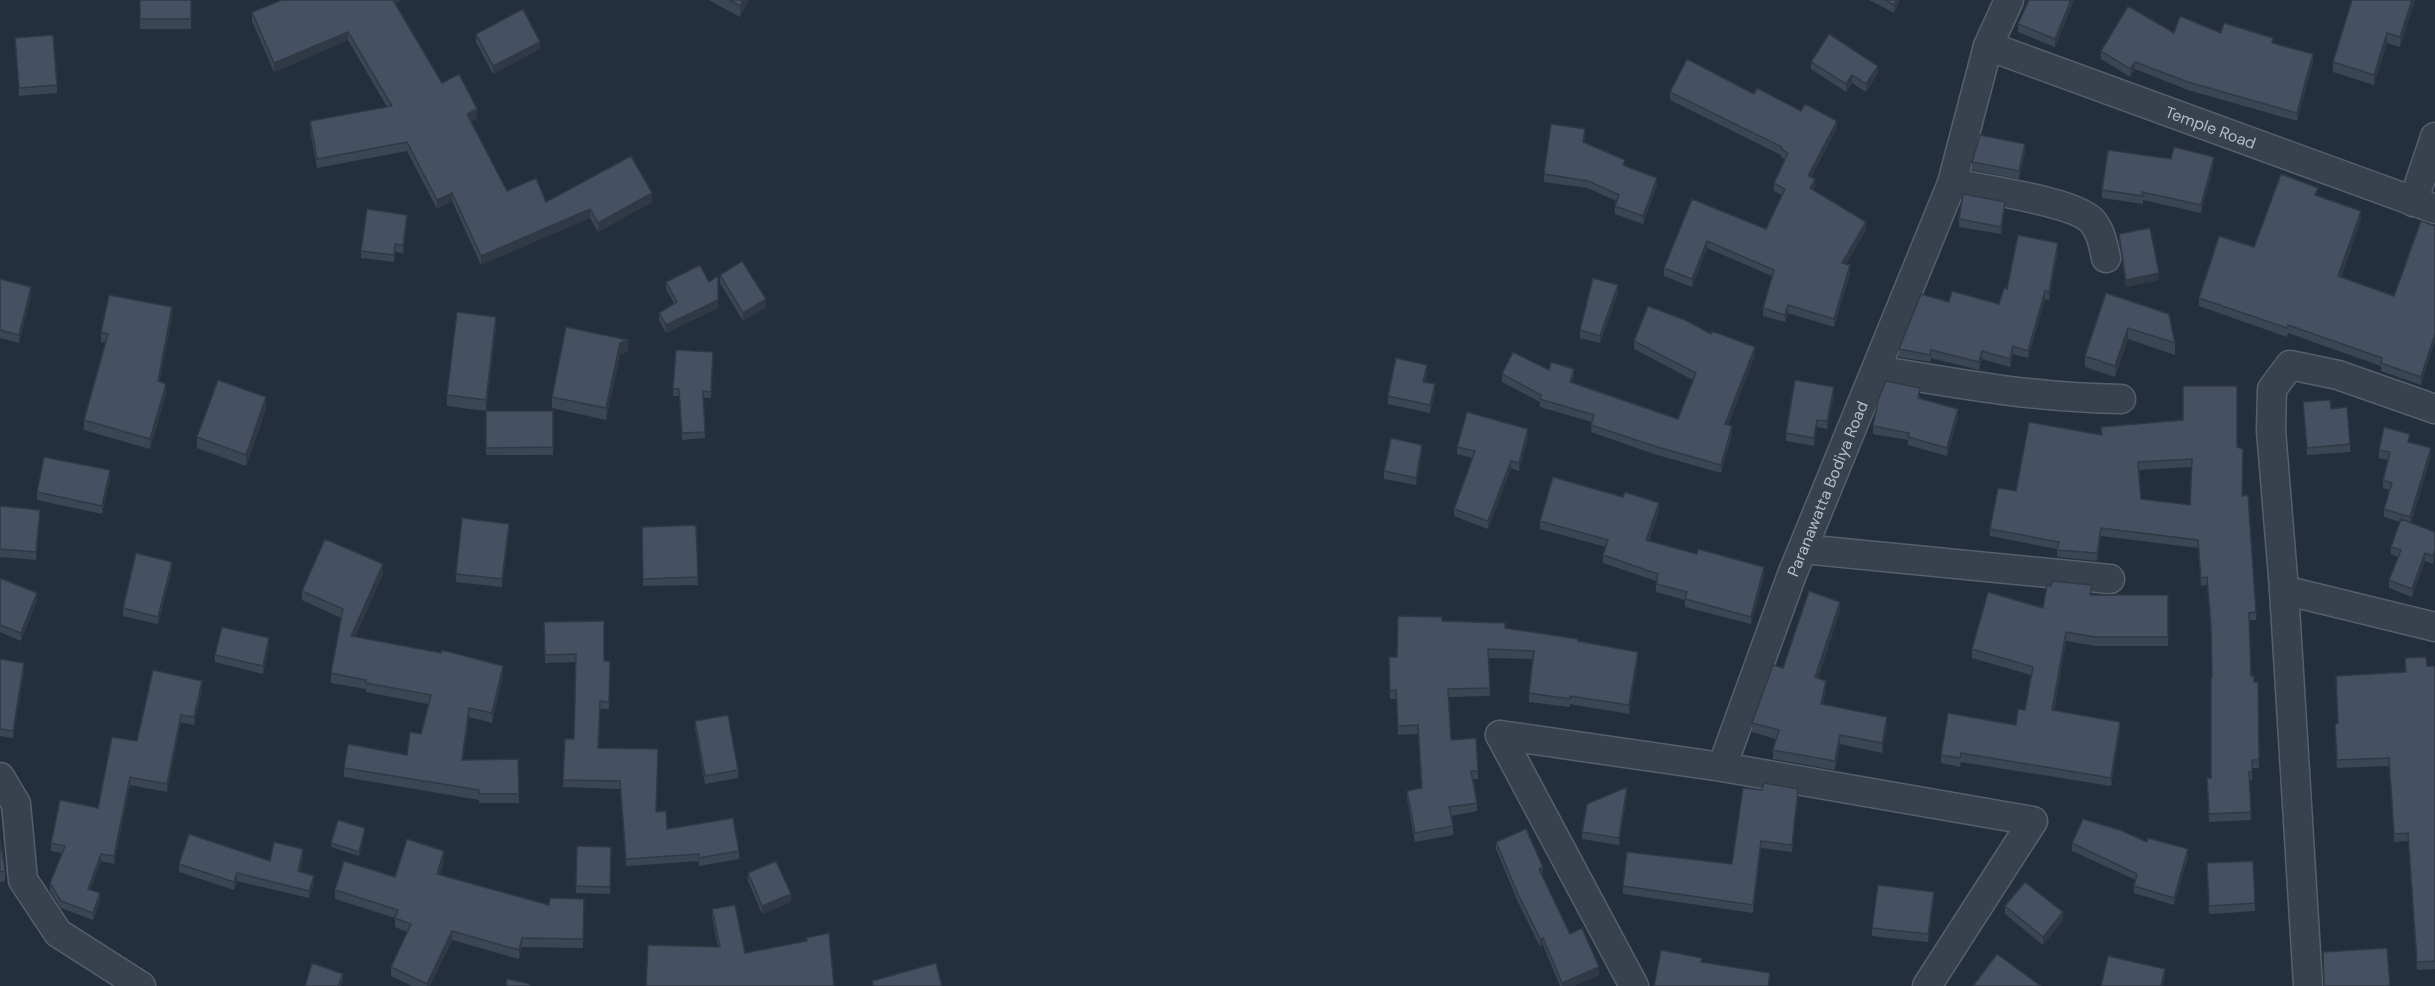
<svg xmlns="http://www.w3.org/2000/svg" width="2435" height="986" font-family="'DM Sans',sans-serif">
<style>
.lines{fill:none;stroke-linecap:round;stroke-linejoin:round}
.minor-casing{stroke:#565f6c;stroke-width:31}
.minor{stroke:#38414e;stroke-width:28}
.wall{fill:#3b4654;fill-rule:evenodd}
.shaded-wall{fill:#303945}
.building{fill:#455162;stroke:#303945;stroke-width:1.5;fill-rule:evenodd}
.labels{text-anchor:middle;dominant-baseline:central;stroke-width:6;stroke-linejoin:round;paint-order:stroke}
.street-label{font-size:16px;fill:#b4bcc9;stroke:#1d2633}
</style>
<rect width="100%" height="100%" fill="#242f3e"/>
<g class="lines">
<defs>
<g id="minor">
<path id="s1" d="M1988 46 2435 209"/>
<path d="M1952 183C1981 189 2072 201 2091 220 2101 230 2103 245 2106 258"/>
<path d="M2413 202 2435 137"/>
<path d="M1876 370C1959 384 2037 398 2121 399"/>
<path d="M2435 409 2338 375 2290 365 2272 389 2271 430 2284 590 2435 627"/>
<path d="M1803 549 2110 579"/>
<path d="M2284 590 2308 986"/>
<path id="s2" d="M1500 735 1722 767 1791 577 1952 183 1988 46 2009 0"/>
<path d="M1500 735 1634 986"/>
<path d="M1722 767 2033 821 1927 986"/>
<path d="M0 777 16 804 23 880 58 933 141 986"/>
</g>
</defs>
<!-- minor casing -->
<use href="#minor" class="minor-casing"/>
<!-- minor -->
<use href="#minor" class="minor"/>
</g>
<!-- wall -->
<path class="wall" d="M140 0H191V29H140Z
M401 0V1L395 4 442 83 477 118 471 121 507 191 546 202H652L598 232 590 218 481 265 452 201 437 209 407 151 317 168 310 130V121L387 107 348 40 274 72 252 21V12Z
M709 0H749L740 17Z
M1869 0H1900L1894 13Z
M2074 0 2055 47 2018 32V24Z
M2352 0H2415L2400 47 2387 43 2374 85 2333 72V62Z
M2174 33H2221L2273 44 2313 62 2297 121 2188 90 2135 69 2130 77 2101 59V51Z
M476 34 540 49 493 74 476 42Z
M15 38 57 85V93L19 96Z
M1811 62 1878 73 1866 92 1852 83 1846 92 1811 69Z
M1670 92 1754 94 1801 111 1837 128 1811 177 1815 187 1813 190 1866 230 1846 264 1850 273 1834 327 1788 313 1785 322 1763 316V308L1772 276 1707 248 1692 287 1664 276V268L1692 199 1766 229 1782 195 1774 191V183L1785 159 1781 157V155L1670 100Z
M1585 137 1584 142 1657 185 1643 224 1615 214V206L1616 201 1588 188 1544 182V174Z
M2025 152 2019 179 1972 170V162Z
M2171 159 2214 164 2201 213 2143 200V204L2102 198V190Z
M2317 196 2361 219 2341 277 2394 296 2421 221V385L2381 371V366L2288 333 2287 337 2199 306V298L2254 247Z
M2005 209 2001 234 1959 227V219Z
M407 222 403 253 395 252 394 262 361 258V251Z
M2119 234 2159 280 2126 287 2119 242Z
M2058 250 2049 300 2045 299 2028 358 2013 354 2010 367 1982 359 1979 370 1931 358 1930 362 1899 357V349L1949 302 1999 304 2007 289Z
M720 275 766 307 743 321 720 283Z
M718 276V308L666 333 659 320V313L674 303 666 289V282H709Z
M0 279 31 295 19 343 0 338Z
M1618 293 1600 343 1580 338V330Z
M2106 293 2175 343V355L2128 339 2115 377 2085 367V356Z
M172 317 159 382 166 394 150 449 84 430V420L106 343 101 342V332Z
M566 327 628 351 620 355 606 420 552 408V397Z
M496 328 486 411 447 406V395Z
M1711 334 1755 355 1728 425 1732 434 1721 473 1654 454 1591 432 1592 422 1540 407V402L1502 382V374L1549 370 1574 377 1572 382 1678 419 1693 380 1634 349V341Z
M713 359 711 398H703L705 438 682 440 679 396H673V389Z
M1427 373 1425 382 1435 392 1430 413 1388 404V396Z
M1834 394 1827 429 1817 427 1814 446 1786 441V433Z
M1920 396V398L1958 417 1947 456 1908 445V440L1873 434V426Z
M2303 402 2331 409 2350 444V452L2307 455Z
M266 409 246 466 197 448V437Z
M486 411H553V455H486Z
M2101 427 2237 447 2256 612V620H2249L2251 676 2254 682H2258L2259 768H2252V780H2249L2251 820 2209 822 2207 786 2211 778 2212 677 2211 633 2207 585 2201 586 2198 548 2101 536 2097 561 2057 557V549L1990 536V529L2016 491 2101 435ZM2191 467 2190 505 2141 499 2139 470Z
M1528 436 1519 471 1511 468 1488 529 1454 516V509L1473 458 1457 454V447Z
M2409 442 2431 456 2411 523 2435 532 2433 564 2425 561 2412 597 2389 588V580L2398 557 2391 554V547L2400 522 2384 517V509L2390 490 2383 488V480L2388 460 2379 458V450Z
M1422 453 1416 485 1384 479V471Z
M110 478 102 514 37 500V492Z
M0 506 40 517 36 560 0 557Z
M1659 511 1649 541 1764 575 1751 624 1685 607V600L1656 592V581L1603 563V555L1606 547 1540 529V521Z
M696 525 698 585 643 586 642 527Z
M509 531 502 587 456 582V574Z
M172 570 158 624 123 616V608Z
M383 574 355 637 503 675 492 723 469 717 463 760 518 759 519 803H479V800L344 777V768L407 755 421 734 428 704 366 692V689L331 683V673L341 618 302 600V591Z
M0 578 37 600 21 641 0 632Z
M2091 595H2168V646H2096L2066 641 2054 711 2120 730 2111 786 1961 762 1960 767 1941 763V755L2016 725 2025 710 2031 675 1972 658V649L2043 608Z
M1840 611 1818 678 1826 690 1823 704 1887 726 1882 753 1840 744 1835 770 1773 759V750L1776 739 1752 732V723L1783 668Z
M544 622 604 661H610L609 709H600L599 748 656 812 667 829 739 851V859L699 866V861L626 866 620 789 563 787 565 739H574L576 662 545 663Z
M1505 628 1578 641 1638 660 1629 714 1570 704V707L1529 702V693L1533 659 1489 658 1490 696 1449 697 1451 740 1478 771V779H1473L1477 803V811L1451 816 1453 826V835L1415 842 1407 799V791L1421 788 1418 734 1398 735 1396 699H1390L1389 657H1397Z
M269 646 263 674 215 662V655Z
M0 659 24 671 13 738 0 736Z
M2427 666H2435V969L2417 970 2408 841 2394 842 2389 766 2337 768 2335 731 2338 723 2405 672Z
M202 689 194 725 181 722 167 792 130 785 114 864 101 861 90 890 100 901 93 920 61 908 50 891V883L62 853 51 851V843L98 808 137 741Z
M695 721 738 770V778L705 784 695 728Z
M1627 795 1619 845 1582 839V832Z
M1798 797 1792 852 1761 848 1753 913 1623 894V886L1732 864Z
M365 832 359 856 331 847V843Z
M0 840 5 871V881L0 882Z
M1496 842 1543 875 1542 876 1570 934 1599 975 1574 986H1560L1543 945 1540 947 1517 900 1496 849Z
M2147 842 2188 857 2174 905 2134 893V886L2136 880 2072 851V843Z
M577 846 611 847 610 894 576 893Z
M303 857 300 871 314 884 309 898 237 881 234 890 179 872V864L270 861Z
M444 860 440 875 549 905 584 899 583 948 522 947 519 959 452 940 430 986H412L391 976V967L407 932 395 927V918L335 899V890L395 877Z
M2207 863 2255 903V911L2209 914Z
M748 873 791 902 762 914 748 881Z
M1934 900 1928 942 1872 936V928Z
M2005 906 2063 920 2043 945 2005 914Z
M712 909 745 953 806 941V938L834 986 718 947 712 917Z"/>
<!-- shaded-wall -->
<path class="shaded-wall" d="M391 0H401V1L391 6Z
M743 0H749L740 17V6Z
M1897 0H1900L1894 13V5Z
M2071 0H2074L2055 47V39Z
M2412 0H2415L2400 47V37Z
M348 32V40L274 72V63Z
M2387 33V43L2374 85V75Z
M540 42V49L493 74V66Z
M2313 54V62L2297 121V113Z
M2135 62V69L2130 77V69Z
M1878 66V73L1866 92V84Z
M1852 75V83L1846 92V84Z
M477 109V118L467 123V114Z
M1837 121V128L1808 183V176Z
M2025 144V152L2019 179V171Z
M2214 157V164L2201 213V205Z
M1657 178V185L1643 224V216Z
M1815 179V187L1810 196V188Z
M452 193V201L437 209V200Z
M652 193V202L598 232V223Z
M2005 202V209L2001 234V227Z
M590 209V218L481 265V256Z
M2361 211V219L2338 284V276Z
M407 215V222L403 253V245Z
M1866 222V230L1842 271V263Z
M1707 241V248L1692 287V279Z
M2058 243V250L2049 300V292Z
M1850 265V273L1834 327V319Z
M2159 273V280L2126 287V280Z
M1618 285V293L1600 343V336Z
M31 287V295L19 343V335Z
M2045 291V299L2028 358V351Z
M766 299V307L743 321V313Z
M718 300V308L666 333V325Z
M1788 305V313L1785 322V315Z
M172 307V317L158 391V381Z
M496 317V328L486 411V400Z
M2128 328V339L2115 377V366Z
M2435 334V342L2421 385V377Z
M628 340V351L620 355 606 420V408L620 343Z
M2013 346V354L2010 367V359Z
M1755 347V355L1725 432V424Z
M1982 351V359L1979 370V362Z
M1427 365V373L1423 390V382Z
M1574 369V377L1570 389V382Z
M166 384V394L150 449V439Z
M1435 384V392L1430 413V405Z
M1834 387V394L1827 429V421Z
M266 397V409L246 466V455Z
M1958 409V417L1947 456V448Z
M1817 420V427L1814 446V438Z
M1732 426V434L1721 473V465Z
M1528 429V436L1519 471V463Z
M1422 445V453L1416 485V478Z
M2431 448V456L2410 525V517Z
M1511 461V468L1488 529V521Z
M110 470V478L102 514V506Z
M1659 503V511L1646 548V540Z
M509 524V531L502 587V579Z
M2101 528V536L2097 561V553Z
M2435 550V558L2433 564V556Z
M2425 553V561L2412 597V589Z
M172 562V570L158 624V617Z
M383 564V574L351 646V636Z
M1764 567V575L1751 624V617Z
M37 593V600L21 641V633Z
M1840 602V611L1815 687V677Z
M2066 632V641L2052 719V710Z
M269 638V646L263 674V666Z
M1638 652V660L1629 714V705Z
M24 663V671L13 738V731Z
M503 666V675L492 723V713Z
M202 681V689L194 725V717Z
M1826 681V690L1821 713V704Z
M469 708V717L462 769V760Z
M181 715V722L167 792V784Z
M1887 717V726L1882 753V743Z
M2120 722V730L2111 786V778Z
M1840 735V744L1835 770V761Z
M130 777V785L114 864V856Z
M1627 787V795L1619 845V838Z
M1798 789V797L1792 852V845Z
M365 828V832L359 856V852Z
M1761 841V848L1753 913V905Z
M303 849V857L298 879V871Z
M2188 849V857L2174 905V898Z
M444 851V860L437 884V874Z
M101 854V861L88 896V889Z
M1543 867V875L1539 877V869Z
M237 873V881L234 890V882Z
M314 876V884L309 898V891Z
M1934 892V900L1928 942V934Z
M100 893V901L93 920V913Z
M791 894V902L762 914V906Z
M2063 912V920L2043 945V937Z
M452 931V940L430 986H427V984Z
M522 938V947L519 959V950Z
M1543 938V945L1540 947V939Z
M1599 967V975L1574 986H1562V983Z
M2165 969V977L2163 986H2161Z
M343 974V982L341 986H338Z"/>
<!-- building -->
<path class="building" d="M140 0H191V19H140Z
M282 0H393L442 83 459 74 477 109 467 114 507 191 536 178 546 202 631 156 652 193 598 223 590 209 481 256 452 193 437 200 407 142 317 159 310 121 392 106 348 32 274 63 252 12Z
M729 0H743L740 6Z
M1885 0H1897L1894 5Z
M2029 0H2071L2055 39 2018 24Z
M2352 0H2412L2400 37 2387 33 2374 75 2333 62Z
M2128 6 2174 33 2180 16 2221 33 2224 23 2273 38 2272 43 2313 54 2297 113 2188 82 2135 62 2130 69 2101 51Z
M523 9 540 42 493 66 476 34Z
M1829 34 1878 66 1866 84 1852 75 1846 84 1811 62Z
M53 35 57 85 19 88 15 38Z
M1687 59 1754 94 1757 88 1801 111 1805 104 1837 121 1808 176 1815 179 1810 188 1866 222 1842 263 1850 265 1834 319 1788 305 1785 315 1763 308 1774 270 1707 241 1692 279 1664 268 1692 199 1766 229 1785 189 1774 183 1788 153 1781 149 1782 147 1670 92Z
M1551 124 1585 129 1583 142 1625 160 1623 165 1657 178 1643 216 1615 206 1619 195 1588 181 1544 174Z
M1980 135 2025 144 2019 171 1972 162Z
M2174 147 2214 157 2201 205 2142 192 2143 196 2102 190 2108 150 2171 159Z
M2281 174 2318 188 2315 195 2361 211 2338 276 2394 296 2421 221 2435 226V334L2421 377 2381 363 2382 358 2288 325 2287 328 2199 298 2219 236 2254 247Z
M1963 194 2005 202 2001 227 1959 219Z
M367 209 407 215 403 245 395 244 394 255 361 251Z
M2150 228 2159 273 2126 280 2119 234Z
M2018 235 2058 243 2049 292 2045 291 2028 351 2013 346 2010 359 1982 351 1979 362 1931 350 1930 355 1899 349 1921 294 1949 302 1952 291 1999 304 2004 288 2007 289Z
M742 261 766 299 743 313 720 275Z
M700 265 709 282 718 276V300L666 325 659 313 677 302 666 282Z
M1593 278 1618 285 1600 336 1580 330Z
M0 279 31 287 19 335 0 330Z
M2106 293 2169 314 2175 343 2128 328 2115 366 2085 356Z
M109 295 172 307 158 381 166 384 150 439 84 420 108 334 101 332Z
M1648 306 1685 320 1711 334 1712 331 1755 347 1725 424 1732 426 1721 465 1654 446 1591 425 1594 415 1540 399 1541 395 1502 374 1513 352 1549 370 1551 362 1574 369 1570 382 1678 419 1696 373 1634 341Z
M457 312 496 317 486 400 447 395Z
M566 327 628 340 620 343 606 408 552 397Z
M676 350 713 352 711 392 703 391 705 432 682 433 679 389H673Z
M1396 358 1427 365 1423 382 1435 384 1430 405 1388 396Z
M218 380 266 397 246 455 197 437Z
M1795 380 1834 387 1827 421 1817 420 1814 438 1786 433Z
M1886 381 1920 388 1918 398 1958 409 1947 448 1908 437 1909 433 1873 426 1878 400Z
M2183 386H2237V447L2243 449 2242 496 2248 495 2256 612 2249 613 2251 676H2254V682H2258L2259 760H2252V772H2249L2251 812 2209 814 2207 778H2211V677H2212L2211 625 2207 577 2201 578 2198 540 2101 528 2097 553 2057 550 2059 542 1990 529 1998 488 2016 491 2029 422 2102 435 2101 427 2183 420ZM2192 459 2190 505 2141 499 2138 462Z
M2330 400 2331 409 2347 407 2350 444 2307 448 2303 402Z
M486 411H553V447L486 448Z
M1467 412 1528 429 1519 463 1511 461 1488 521 1454 509 1475 451 1457 447Z
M2384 427 2410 434 2408 442 2431 448 2410 517 2384 509 2392 483 2383 480 2390 452 2379 450Z
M1391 438 1422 445 1416 478 1384 471Z
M44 457 110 470 102 506 37 492Z
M1553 477 1623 497 1625 492 1659 503 1646 540 1697 554 1698 549 1764 567 1751 617 1685 599 1687 592 1656 584 1658 574 1603 555 1608 540 1540 521Z
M0 506 40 510 36 552 0 549Z
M462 518 509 524 502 579 456 574Z
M2401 519 2435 532V550L2433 556 2425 553 2412 589 2389 580 2401 550 2391 547Z
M696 525 698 577 643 579 642 527Z
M325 539 383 564 351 636 441 653 442 650 503 666 492 713 469 708 462 760 518 759 519 794H479V790L344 768 348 744 407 755 410 732 421 734 431 695 366 683V680L331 673 343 609 302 591Z
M136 553 172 562 158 617 123 608Z
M0 578 37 593 21 633 0 625Z
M2052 581 2092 585 2090 595H2168V637H2096L2066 632 2052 710 2120 722 2111 778 1961 753 1960 758 1941 755 1948 713 2016 725 2018 709 2025 710 2033 667 1972 649 1988 592 2043 608 2047 585 2051 586Z
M1809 591 1840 602 1815 677 1826 681 1821 704 1887 717 1882 743 1840 735 1835 761 1773 750 1779 730 1752 723 1773 665 1783 668Z
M1398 616 1442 617V621L1505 623V628L1578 639V641L1638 652 1629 705 1570 696V699L1529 693 1534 651 1488 649 1490 688 1448 689 1451 740 1476 738 1478 771H1471L1477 803 1449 807 1453 826 1415 833 1407 791 1422 788 1418 725 1398 726 1396 690 1390 691 1389 657H1397Z
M604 621V661H610L609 702 600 701 598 748 658 749 656 812 666 811 667 829 733 818 739 851 699 858V854L626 859 620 781 563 780 565 739H574L576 654 545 655 544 622Z
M222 627 269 638 263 666 215 655Z
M2426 657 2427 666H2435V961L2417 962 2408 833 2394 834 2389 758 2337 760 2335 724 2338 723 2336 676 2406 672 2405 658Z
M0 659 24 663 13 731 0 729Z
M153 670 202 681 194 717 181 715 167 784 130 777 114 856 101 854 88 889 100 893 93 913 61 901 50 883 65 846 51 843 60 800 98 808 112 737 137 741Z
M728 715 738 770 705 776 695 721Z
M1764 783 1798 789 1792 845 1761 841 1753 905 1623 886 1627 852 1732 864 1743 788 1762 790Z
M1627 787 1619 838 1582 832 1587 804Z
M2083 819 2120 830 2147 842 2148 838 2188 849 2174 898 2134 886 2137 874 2072 843Z
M338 820 365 828 359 852 331 843Z
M1526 829 1543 867 1539 869 1570 934 1582 928 1599 967 1562 983 1543 938 1540 939 1517 892 1496 842Z
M189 834 270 861 274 842 303 849 298 871 314 876 309 891 237 873 234 882 179 864Z
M407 839 444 851 437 874 549 905 550 898 584 899 583 939 522 938 519 950 452 931 427 984 391 967 411 924 395 918 398 910 335 890 344 861 395 877Z
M0 840 5 871 0 872Z
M577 846 611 847 610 887 576 886Z
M776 861 791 894 762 906 748 873Z
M2253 861 2255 903 2209 906 2207 863Z
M2025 882 2063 912 2043 937 2005 906Z
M1878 885 1934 892 1928 934 1872 928Z
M735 905 745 953 807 941 806 938 829 933 834 986H646L648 945 720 947 712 909Z
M2387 948 2390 986H2324L2323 952Z
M1661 950 1702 958 1701 962 1770 973 1768 986H1654Z
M1997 954 2041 986H1973Z
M2108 956 2165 969 2161 986H2101Z
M312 963 343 974 338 986H305Z
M936 963 942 986H873L872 981Z
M507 979 530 984V986H506Z"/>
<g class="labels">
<!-- street labels -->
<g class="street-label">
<text stroke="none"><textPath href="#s1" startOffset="237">Temple Road</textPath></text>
<text stroke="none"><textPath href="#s2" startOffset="522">Paranawatta Bodiya Road</textPath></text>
</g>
</g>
</svg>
